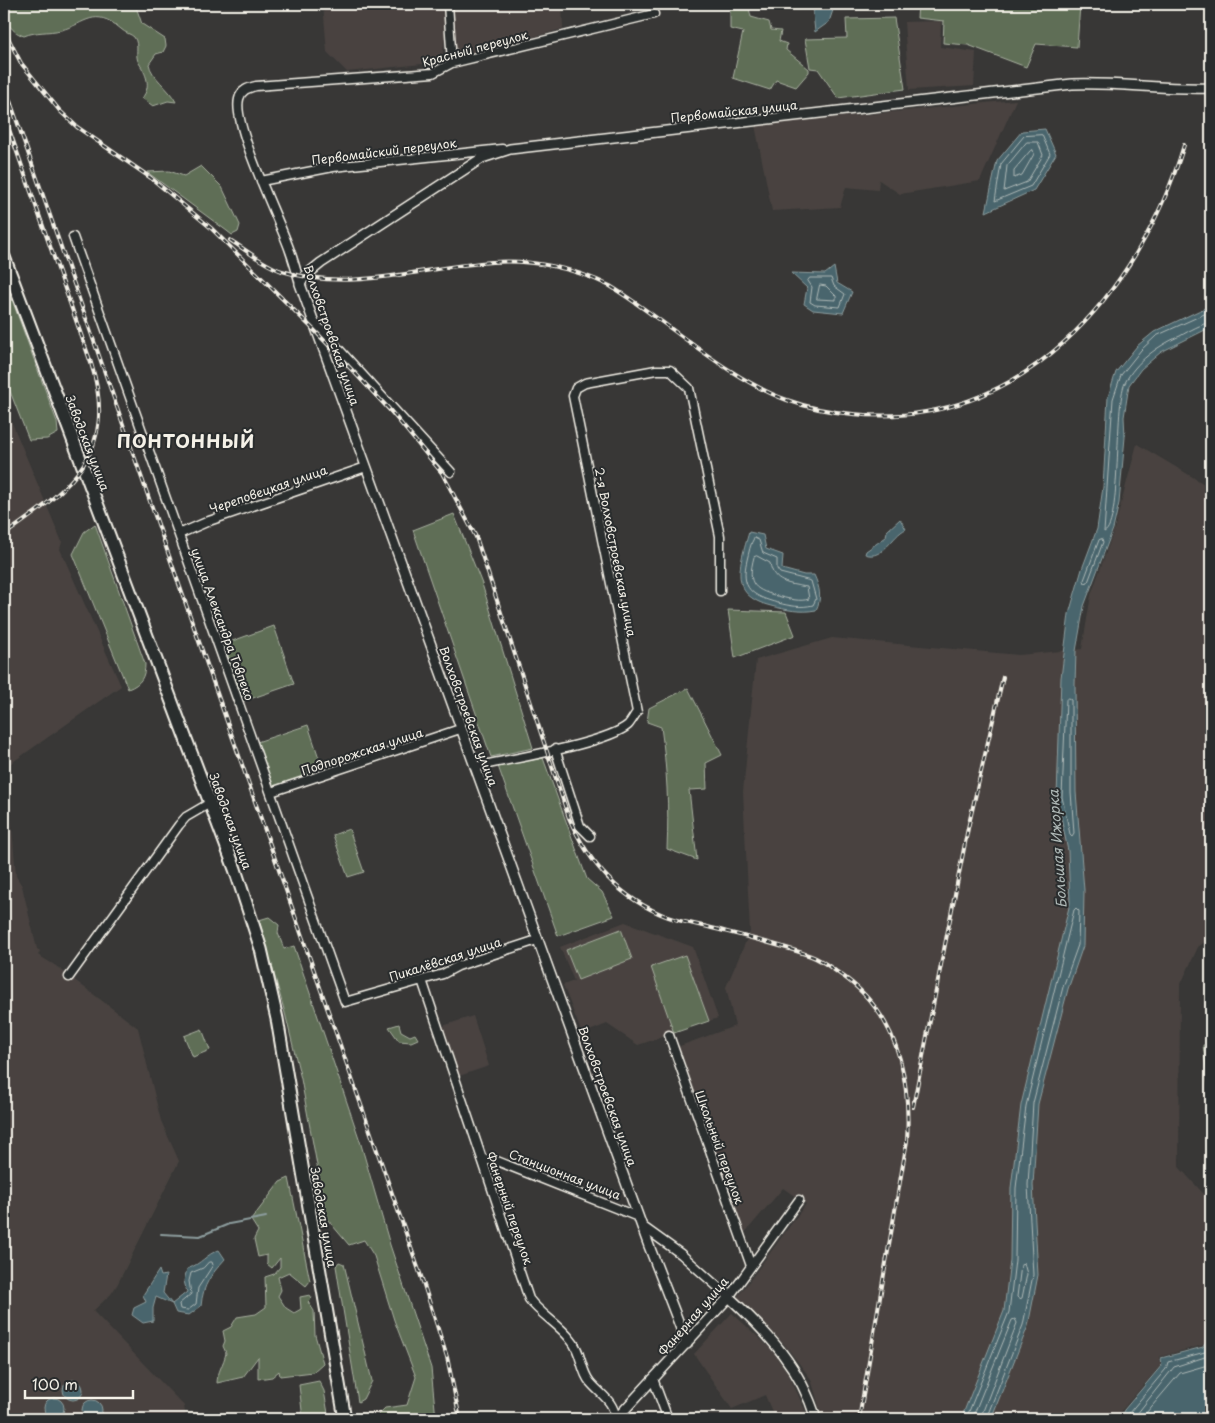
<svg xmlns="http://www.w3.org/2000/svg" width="1215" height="1423" font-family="'Playpen Sans',sans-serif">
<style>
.built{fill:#494340}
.green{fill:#5e6e57;stroke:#a9b0a0}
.water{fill:#48656d;stroke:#8d9d9e}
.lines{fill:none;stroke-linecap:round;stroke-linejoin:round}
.shore{stroke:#afb9b7;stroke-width:1}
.stream{stroke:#8d9d9e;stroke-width:2}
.minor-casing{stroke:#f4f1e8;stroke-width:11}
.tertiary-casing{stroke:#f4f1e8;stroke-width:12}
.primary-casing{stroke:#f4f1e8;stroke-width:15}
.minor{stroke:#2a2d2e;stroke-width:8}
.tertiary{stroke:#2a2d2e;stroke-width:9}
.primary{stroke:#2a2d2e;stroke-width:11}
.rail-casing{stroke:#f4f1e8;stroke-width:4}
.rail{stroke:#2a2d2e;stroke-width:2;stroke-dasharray:5.5;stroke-linecap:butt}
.labels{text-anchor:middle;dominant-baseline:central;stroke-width:4;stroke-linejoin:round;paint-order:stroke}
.street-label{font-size:12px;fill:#f4f1e8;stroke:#2a2d2e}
.water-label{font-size:14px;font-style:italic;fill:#afb9b7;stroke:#2a2d2e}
.district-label{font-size:18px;font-weight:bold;letter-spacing:1px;fill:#f4f1e8;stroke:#2a2d2e}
</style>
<rect width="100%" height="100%" fill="#383736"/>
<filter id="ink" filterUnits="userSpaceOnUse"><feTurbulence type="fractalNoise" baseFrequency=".02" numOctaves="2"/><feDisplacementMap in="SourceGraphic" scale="10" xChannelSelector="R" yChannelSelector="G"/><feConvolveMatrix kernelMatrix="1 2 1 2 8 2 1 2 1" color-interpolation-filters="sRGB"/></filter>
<g filter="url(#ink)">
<!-- built -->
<path class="built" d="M323 4H442L445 39 441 62 347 72 327 52Z
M451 4H562L563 29 454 58Z
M941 21 940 47 976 52 974 86 909 90 904 22Z
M1016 100 980 181 900 194 879 180 878 190 846 187 840 207 772 211 755 125Z
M4 404 62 542 60 549 121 686 7 766 16 876 22 886 37 949 40 951 38 955 56 966 138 1028 161 1121 179 1161 117 1285 111 1294 93 1311 184 1406 186 1419H4Z
M1137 444 1211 488V937L1198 947 1180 986 1179 1167 1211 1202V1337L1207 1344 1159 1357 1161 1365 1114 1419H823L811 1379 784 1344 736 1299 806 1204 783 1188 743 1235 677 1047 735 1026 726 987 750 932 743 792 756 660 832 638 1019 655 1082 649 1091 595 1114 530Z
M625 922 693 947 718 1018 638 1045 607 1024 582 1034 563 985 574 981 560 947Z
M473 1016 489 1066 459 1076 443 1026Z
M732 1313 771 1349 788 1373 806 1412 786 1419H775L765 1395 732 1409 694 1354Z"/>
<!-- green -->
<path class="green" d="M4 4 102 6 135 4 142 24 165 39 166 46 163 52 156 54 149 64C151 77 169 88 176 102L168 101 153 106 142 98C152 86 146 74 139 63 134 56 140 45 134 37 131 34 125 33 121 29 94 6 86 24 61 30 48 33 36 31 24 36 9 31 4 19 4 4Z
M730 4H748L751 17 769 22 771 30 781 31 779 41 787 44 786 50 809 69V72L796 87 776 80 770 90 733 78 743 32 730 29Z
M918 4H1080L1077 47 1036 44 1026 67 968 45 943 43 944 21 917 18Z
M894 18 905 89 838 98 818 69 810 68 805 39 847 38 846 19Z
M201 166 222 187 240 225 238 232 232 235 227 231 147 172 169 171 184 176Z
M4 278 57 422 58 433 47 439 29 440 4 376Z
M454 514 482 584 533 748 491 757 413 530Z
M95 524 145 664C145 677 141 684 128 689L73 554 84 532Z
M728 610 786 612 795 635 735 658Z
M274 626 294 684 244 701 224 644Z
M688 688 722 755 706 763 707 789 689 790 697 860 667 849C669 808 667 768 661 727L647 722 649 708Z
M308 725 323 770 273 787 257 742Z
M543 758 587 879 602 892 614 916 558 936 498 766Z
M349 829 364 872 348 877 333 835Z
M269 917 279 925 278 933 284 949 294 946 360 1141 390 1245 431 1368 436 1419H374L385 1408 407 1405 416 1377 394 1320 374 1256 364 1240 349 1245 327 1219 301 1079 285 1013 259 920Z
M621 929 632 959 578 980 566 950Z
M685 955 709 1021 674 1033 651 967Z
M399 1024 401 1031 410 1036 415 1034 418 1039 411 1042 399 1041 389 1027Z
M202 1029 210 1050 193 1057 184 1036Z
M1203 1045H1211V1094L1209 1090Z
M289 1178 310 1281 306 1286 289 1272 278 1277 281 1290 278 1296 286 1308 294 1313 301 1309 300 1297 310 1295 312 1298 308 1302 314 1311 315 1335 323 1363 313 1372 280 1376 279 1371 272 1377 258 1379V1357L243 1377 217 1383C217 1373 224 1363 226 1353L223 1346 225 1341 223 1331 231 1327 237 1317 256 1314 266 1307 265 1277 274 1274 280 1267V1258L272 1268 267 1264V1255L258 1257 254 1239 258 1231 251 1220 280 1182Z
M339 1262 344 1264 372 1381 363 1399 358 1402 336 1266Z
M319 1381 324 1391 329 1419H303L299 1385Z"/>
<!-- water -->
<path class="water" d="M818 4H835L829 22 815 32 813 12Z
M1045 129 1056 154 1034 190 986 212 997 161 1022 131Z
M834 267 837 283 852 292 843 313 813 310 804 304 807 288 791 273 825 274Z
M1211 305V327L1161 352 1141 369 1129 385 1124 417 1125 437 1119 503 1113 529 1084 606 1076 651 1075 684 1076 792 1084 890 1083 946 1068 989 1038 1104 1033 1185 1038 1275 1028 1326 991 1419H961L1004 1311 1010 1260 1011 1188 1021 1105 1070 903 1068 851 1057 797 1061 678 1069 614 1082 569 1097 529 1103 487 1108 397 1116 372 1137 346 1154 332Z
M900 519 906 529C892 535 883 561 865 554L866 551 886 537 887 531Z
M749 532 763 535 766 549 783 555 782 569 804 575H814C820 588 822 598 816 610 800 613 787 610 771 606 727 595 740 565 749 532Z
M219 1250 225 1259C211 1275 203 1284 201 1306L189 1315 176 1313 172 1304 156 1297 153 1308V1321L143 1323 132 1315 134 1308 146 1302 143 1295 159 1270 161 1276 166 1275 163 1293 172 1304 187 1292 184 1281 187 1269C203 1263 205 1255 219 1250Z
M1211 1335V1419H1120L1124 1410 1162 1365 1161 1358 1203 1347Z
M63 1390a10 10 0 1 1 20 0a10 10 0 1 1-20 0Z
M44 1408a10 10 0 1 1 20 0a10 10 0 1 1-20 0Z
M82 1410a10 10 0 1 1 20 0a10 10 0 1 1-20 0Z"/>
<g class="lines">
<!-- shore -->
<path class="shore" d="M1042 135 1050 154 1031 186 995 201 1001 164 1024 136Z
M1027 142H1038L1043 155 1027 182 1004 191 1007 166Z
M1033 150 1034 154 1022 175 1014 178V170L1030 151Z
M810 278H831L834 286 845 294 840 307 815 305 810 302 812 287 808 281Z
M820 285 826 286 836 296V300L817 299Z
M1211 311 1156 336 1141 350 1121 375 1113 399 1104 532C1122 526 1114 405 1125 383 1135 362 1159 345 1180 336 1189 331 1201 324 1211 322
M754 538 759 540 763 553 777 559V569L780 573 811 581 816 599 813 605C801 608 790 606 778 603 752 596 740 589 747 560 749 553 750 544 754 538Z
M1102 539 1103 542 1088 582 1085 583 1084 580 1099 540Z
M757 556 770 563C773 583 789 584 807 587L809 599C800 602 790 599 781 597 755 590 746 586 754 557Z
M1068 698 1071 700V792L1074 833 1072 836 1070 834 1062 797 1066 700Z
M209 1262H212L213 1265 198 1288 196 1304 188 1310 180 1309 179 1304 191 1294 189 1281 191 1273 203 1268Z
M1024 1263 1027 1274 1022 1298 1019 1299 1017 1297 1021 1265Z
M966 1419 1009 1312 1015 1260 1016 1188 1026 1106 1074 910 1076 908 1079 911 1078 945 1063 987 1033 1103 1028 1185 1033 1275 1023 1325 986 1419
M972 1419 1012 1320 1015 1319 1017 1323 980 1419
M1126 1419 1129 1413 1166 1369 1168 1362 1205 1352 1211 1344
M1133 1419 1174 1367 1211 1355
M1141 1419 1180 1373 1211 1364"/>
<!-- stream -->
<path class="stream" d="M94 4 96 7
M161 1234 200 1236 229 1224 266 1217"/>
<defs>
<path id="minor" d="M448 4 452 63
M261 181 333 167 502 149
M73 237 345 1002 443 974 458 966 537 940
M300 284C297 273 294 262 290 251 280 221 232 125 239 99 241 90 248 88 256 86L433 73 452 63 654 14
M314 322 451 472
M179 534 209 521 366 467
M555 749 580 826 590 836
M475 767C508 759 606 744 628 725 631 722 634 716 637 712L573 396 576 388 585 383 656 370H670L689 388 720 536V591
M271 792 460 729
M69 977 179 825 186 817 210 803
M422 980 529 1299C541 1315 559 1324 571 1340 582 1352 580 1370 590 1382 602 1396 613 1400 616 1419
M669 1035 751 1266
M482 1159 497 1161 638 1217
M642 1226 681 1254 729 1297 799 1200
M653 1379 668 1419"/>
<path id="tertiary" d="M687 1344 649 1246 300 284 305 276 321 263 482 158 510 149 1072 84C1119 82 1165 90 1211 88
M616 1419 729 1297C767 1332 801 1368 816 1419"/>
<path id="primary" d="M4 257 235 869 261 949 277 1019 345 1419"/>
</defs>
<!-- minor casing -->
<use href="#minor" class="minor-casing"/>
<!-- tertiary casing -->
<use href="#tertiary" class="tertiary-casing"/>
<!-- primary casing -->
<use href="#primary" class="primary-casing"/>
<!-- minor -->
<use href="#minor" class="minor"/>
<!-- tertiary -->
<use href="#tertiary" class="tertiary"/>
<!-- primary -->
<use href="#primary" class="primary"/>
<defs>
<path id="rail" d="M4 30 21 63 60 111 77 127 151 178 211 228 317 333 389 409 442 473 476 537 569 818C590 865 619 898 668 917 681 922 695 924 708 927 743 936 778 944 811 956 820 959 829 966 837 972 896 1010 911 1075 907 1141L859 1419
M4 84 423 1282 447 1357 460 1419
M4 115 91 363C119 453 71 488 4 535
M230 240C246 250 264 265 282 271 352 293 422 267 492 262 532 259 574 268 610 286 666 320 726 378 787 400 809 408 830 412 853 414 1021 432 1139 293 1184 145
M913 1107 968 828 1003 677"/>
</defs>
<!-- rail casing -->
<use href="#rail" class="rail-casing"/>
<!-- rail -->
<use href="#rail" class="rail"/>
</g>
</g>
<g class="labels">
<!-- street labels -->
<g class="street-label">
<text transform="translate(475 48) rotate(-15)">Красный переулок</text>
<text transform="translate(734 111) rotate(-6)">Первомайская улица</text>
<text transform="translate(384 151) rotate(-7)">Первомайский переулок</text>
<text transform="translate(332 335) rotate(71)">Волховстроевская улица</text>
<text transform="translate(88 443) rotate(69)">Заводская улица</text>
<text transform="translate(268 489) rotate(-19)">Череповецкая улица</text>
<text transform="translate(616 552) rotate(79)">2-я Волховстроевская улица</text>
<text transform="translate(223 624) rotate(70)">улица Александра Товпеко</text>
<text transform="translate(469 716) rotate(70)">Волховстроевская улица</text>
<text transform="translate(362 751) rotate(-18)">Подпорожская улица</text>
<text transform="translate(231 821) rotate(70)">Заводская улица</text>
<text transform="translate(445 959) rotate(-18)">Пикалёвская улица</text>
<text transform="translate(608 1096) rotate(70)">Волховстроевская улица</text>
<text transform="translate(720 1147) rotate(70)">Школьный переулок</text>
<text transform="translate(565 1174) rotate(21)">Станционная улица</text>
<text transform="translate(510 1208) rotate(71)">Фанерный переулок</text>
<text transform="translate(324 1217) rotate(80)">Заводская улица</text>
<text transform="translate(693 1316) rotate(-49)">Фанерная улица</text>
</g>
<!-- water labels -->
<g class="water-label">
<text transform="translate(1057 849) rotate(-94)">Большая Ижорка</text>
</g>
<!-- district labels -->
<g class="district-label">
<text x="186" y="440">ПОНТОННЫЙ</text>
</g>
</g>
<!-- margin -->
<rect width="1215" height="1423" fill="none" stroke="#2a2d2e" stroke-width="20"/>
<rect x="10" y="10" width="1195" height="1403" fill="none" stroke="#f4f1e8" stroke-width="2" filter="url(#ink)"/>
<!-- scale -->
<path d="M25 1390v8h108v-8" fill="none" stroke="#f4f1e8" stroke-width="2.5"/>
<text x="32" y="1390" font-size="15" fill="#f4f1e8" stroke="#2a2d2e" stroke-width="4" paint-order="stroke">100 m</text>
</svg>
